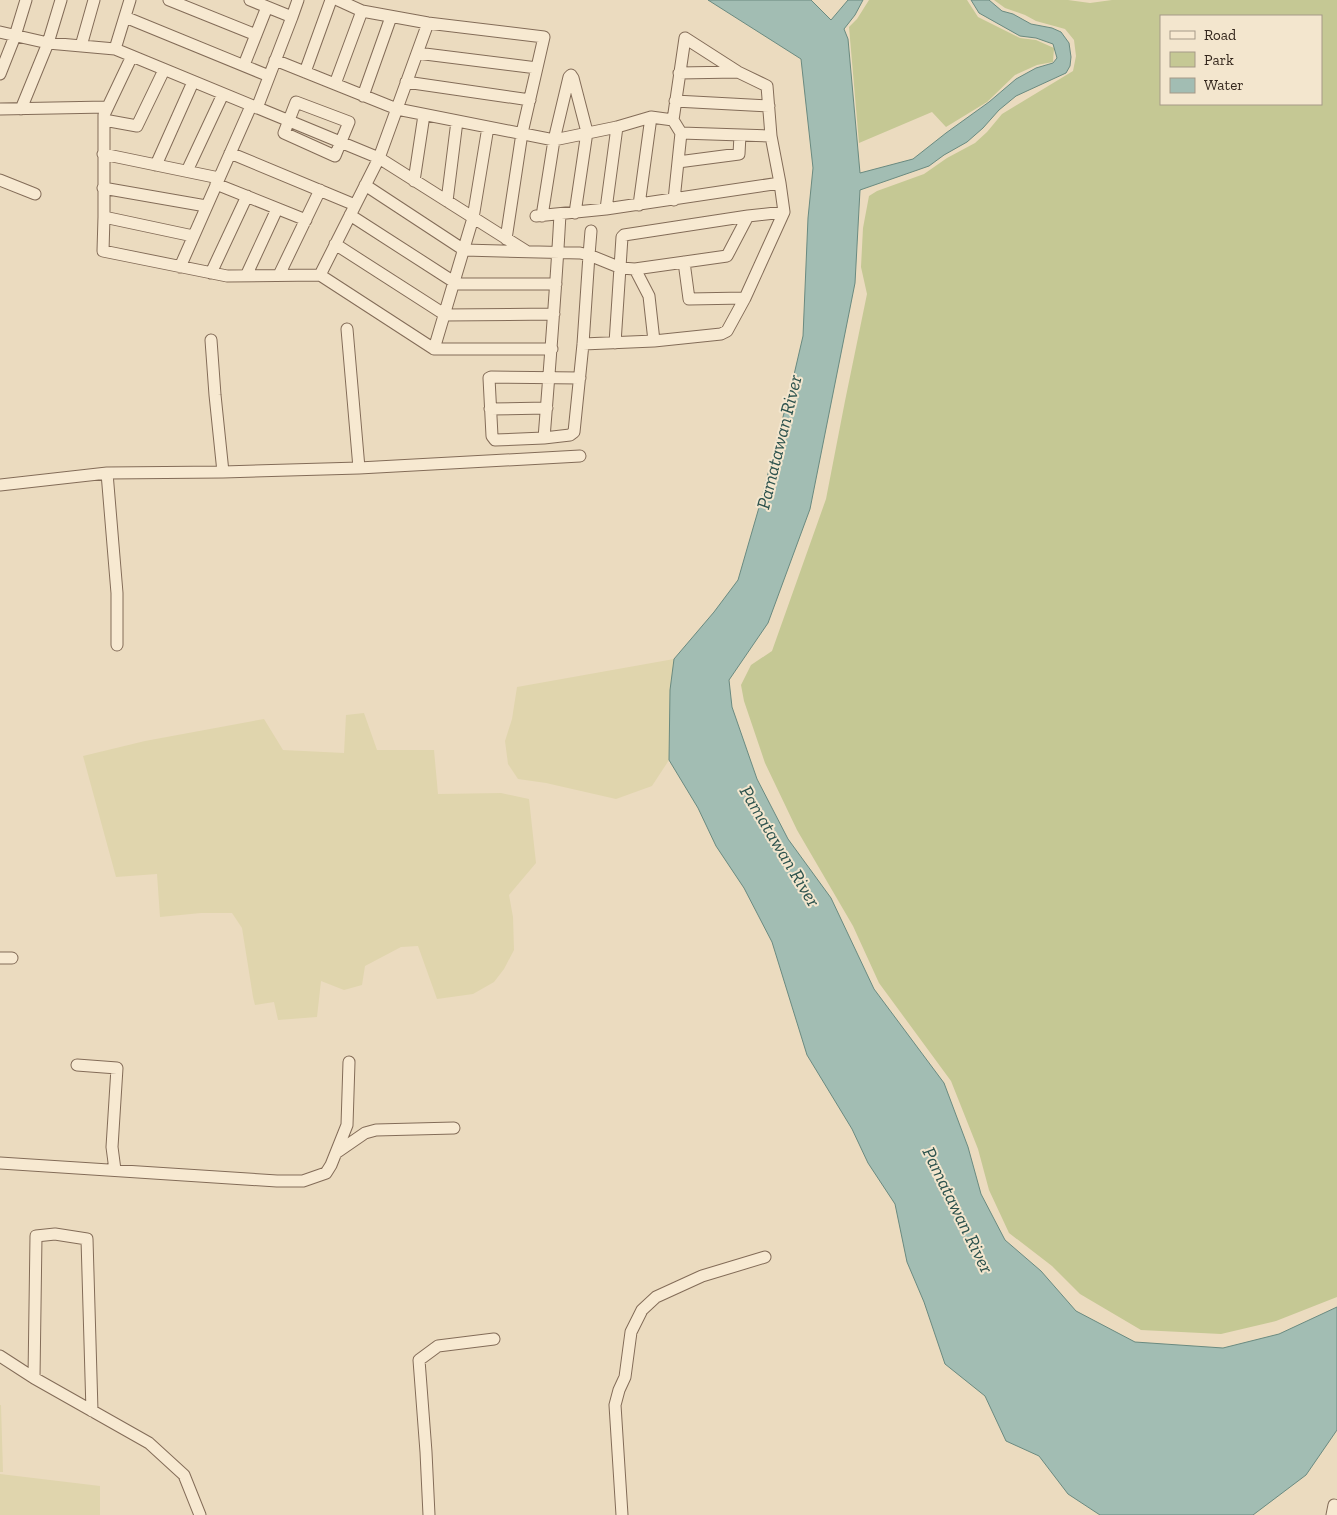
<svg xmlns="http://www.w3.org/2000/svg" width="1337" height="1515" font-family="'Zilla Slab',serif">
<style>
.farmland{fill:#e0d5ad}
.green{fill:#c5c894;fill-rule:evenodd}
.water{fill:#a2bdb3;stroke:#6a8a80}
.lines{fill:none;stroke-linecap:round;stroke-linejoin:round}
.minor-casing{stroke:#836c58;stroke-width:13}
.minor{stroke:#f7e9d1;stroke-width:11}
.labels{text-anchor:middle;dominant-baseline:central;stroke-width:4;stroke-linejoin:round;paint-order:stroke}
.water-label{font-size:19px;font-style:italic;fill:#2c524d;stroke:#f3e6ce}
</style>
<rect width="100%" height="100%" fill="#ebdbbf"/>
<!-- farmland -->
<path class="farmland" d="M674 659 670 690 669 760 652 786 616 799 546 783 518 779 508 764 505 741 512 719 517 687Z
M364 713 377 750H434L438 794 501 793 529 799 536 863 509 895 513 917 514 950 504 969 494 982 473 994 437 999 418 946 401 947 365 966 362 985 344 990 321 981 317 1017 278 1020 274 1002 255 1005 253 997 242 928 232 913H201L160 917 157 874 116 877 83 756 145 741 264 719 283 750 344 753 346 715Z
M0 1405H1L3 1472H0Z
M0 1474 100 1486V1515H0Z"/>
<!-- green -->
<path class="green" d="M869 0H967L978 17 1020 38 1036 40 1054 48 1053 62 1037 65 1015 75 987 102 946 127 932 112 859 143 849 27 857 19Z
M994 0H1068L1090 3 1112 0H1337V1297L1276 1321 1221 1334 1141 1330 1080 1294 1052 1266 1009 1233 989 1190 978 1149 951 1081 879 983 853 926 797 830 765 763 744 701 741 685 751 665 772 651 826 499 845 401 867 294 861 267 863 228 869 196 877 191 924 174 947 158 975 143 987 132 1002 114 1073 71 1076 56 1074 40 1065 29 1036 21 1025 15 1005 8ZM1161 16H1321V104H1161Z"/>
<!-- water -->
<path class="water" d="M708 0H811L831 20 848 0H863L855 15 844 29 848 39 860 173 913 159 946 133 989 102 1016 79 1036 68 1053 63 1057 58 1053 44 1036 38 1020 36 979 13 971 0H989L1002 11 1013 14 1031 24 1052 28 1061 32 1069 43 1071 57 1070 66 1066 73 1016 96 999 110 983 128 967 142 944 155 929 166 860 190 855 283 810 509 768 623 729 680 732 707 757 779 788 839 831 898 874 989 944 1083 968 1147 981 1194 1005 1240 1041 1271 1076 1311 1135 1342 1223 1348 1279 1334 1337 1307V1430L1306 1475 1253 1515H1100L1068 1494 1039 1456 1006 1441 985 1396 945 1364 924 1302 907 1262 895 1204 868 1163 852 1129 807 1055 772 942 744 888 716 846 698 808 669 760 670 690 674 659 714 612 738 580 760 504 793 379 803 336 808 218 813 168 801 59Z"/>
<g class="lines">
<defs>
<path id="minor" d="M169 0 256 35
M250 0 292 17 257 108
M338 0 362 11 428 23 544 37 522 133 506 239
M125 17 269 76
M292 17 298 0
M0 32 48 43 115 49 379 158 526 251
M81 46 94 0
M115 49 130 0
M417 53 537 68
M132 56 104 115V217L103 251 227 276 320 275 434 349 473 218 488 127
M275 60 397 109 554 140 617 127 651 117 673 120 681 133 674 200
M244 65 267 7
M305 72 331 0
M679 73 737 72
M0 74 15 36 26 0
M406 82 530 100
M335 84 362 11
M363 96 391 17
M675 101 769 106
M296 102 349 122 335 156 284 133Z
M0 109 107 107
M21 109 48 43 61 0
M104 120 137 126 164 70
M673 120 685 38 738 72 767 86 771 136 780 183
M681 133 771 136
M230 153 355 205
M103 154 219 178
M678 162 739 154 740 135
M156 165 193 82
M187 171 223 94
M0 180 35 194
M414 181 424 115
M216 184 306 220
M365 185 464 250 580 253 589 255 591 231
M103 188 206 206
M447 201 457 121
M639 205 651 117
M606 209 617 127
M560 214C556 289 550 363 544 438L495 440 492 436 489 378 491 377 580 378
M350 215 454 282
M536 216 606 209 780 183 784 212
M542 216 554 140 569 77 571 75 573 78 587 132 575 213
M104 217 193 236
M335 244 444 314
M684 262 689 299 745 298 784 212 748 216
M180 267 251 106
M211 273 247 196
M279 275 320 190
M320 275 379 158 428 23
M246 276 277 209
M454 284H556
M444 315 554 314
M347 329 359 468
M211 340 215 395 223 472
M654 341 721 334 727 331 745 298
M615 343 622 237 624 235 748 216 727 256 635 269
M434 349H552
M490 409 547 408
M544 438 570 435 574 432 583 344 589 255 621 268 635 269 649 296 654 341 583 344
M107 473 117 593V645
M0 485 107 473 223 472 359 468 580 456
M0 958H12
M77 1065 117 1068 112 1147 115 1170
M336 1153 365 1133 376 1130 454 1128
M0 1163 277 1181H303L326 1173 331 1165 347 1125 349 1062
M0 1356 34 1378 149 1443 184 1475 200 1515
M34 1378 36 1236 55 1234 87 1239 92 1411
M429 1515 426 1452 419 1360 438 1346 494 1339
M622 1515 615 1405 619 1390 625 1377 631 1332 642 1310 656 1297 702 1276 765 1257
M1332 1515 1334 1505"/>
</defs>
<!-- minor casing -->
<use href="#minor" class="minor-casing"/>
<!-- minor -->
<use href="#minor" class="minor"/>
</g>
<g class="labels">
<!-- water labels -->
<g class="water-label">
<text transform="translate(779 442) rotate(-76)">Pamatawan River</text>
<text transform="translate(780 846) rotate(59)">Pamatawan River</text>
<text transform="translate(958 1210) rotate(64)">Pamatawan River</text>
</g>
</g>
<!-- legend -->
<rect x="1160" y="15" width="162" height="90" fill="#f3e6ce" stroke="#a69987"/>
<rect x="1170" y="31" width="25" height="8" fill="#f7e9d1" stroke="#a69987"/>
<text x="1204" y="40" font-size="15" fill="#33261c">Road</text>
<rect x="1170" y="52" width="25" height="15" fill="#c5c894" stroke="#a69987"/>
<text x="1204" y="65" font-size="15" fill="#33261c">Park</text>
<rect x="1170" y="78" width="25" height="15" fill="#a2bdb3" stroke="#a69987"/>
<text x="1204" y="90" font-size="15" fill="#33261c">Water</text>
</svg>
